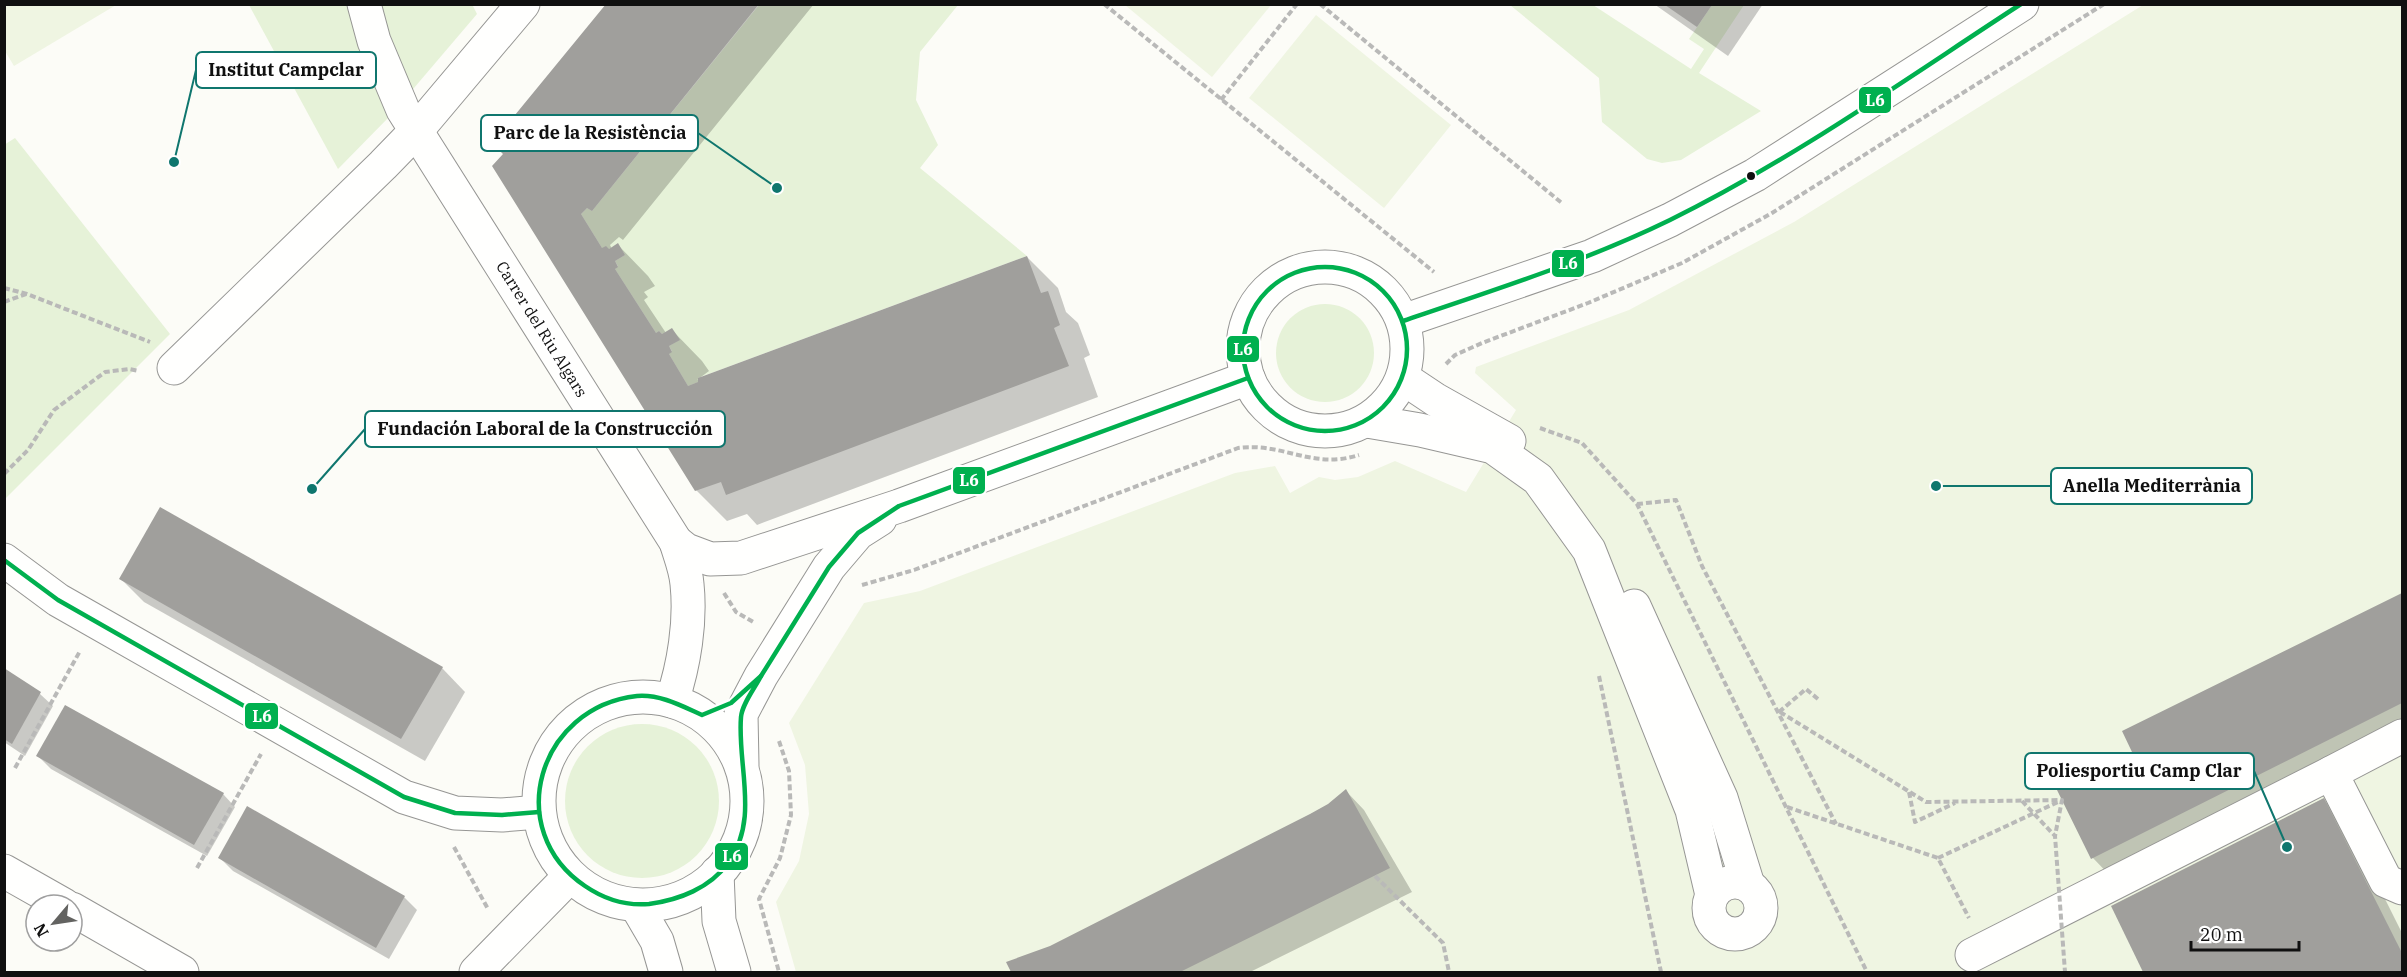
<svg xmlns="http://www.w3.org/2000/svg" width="2407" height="977" viewBox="0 0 2407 977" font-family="'IBM Plex Serif',serif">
	<rect width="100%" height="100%" fill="#fcfcf7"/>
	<g fill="#e6f2d8">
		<path d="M472 4 477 14 391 115 338 169 249 5Z"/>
		<path d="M759 5H958L920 52 916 100 938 145 920 168 1027 256 698 378V382L688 386 669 354 672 351 669 346 679 340 672 329 662 334 659 331 656 333 615 269 618 266 615 261 625 255 618 244 609 249 602 248 581 214 587 208 592 211Z"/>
		<path d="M1510 5H1593L1691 69 1704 49 1689 39 1712 5H1744L1699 73 1761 111 1681 160 1662 163 1647 159 1602 122 1599 78Z"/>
		<path d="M15 138 170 334 5 499 4 145Z"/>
		<circle cx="1325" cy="353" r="49"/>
		<circle cx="642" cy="801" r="77"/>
	</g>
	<g fill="#eff5e2">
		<path d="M4 5 5 4 116 5 14 66 5 51Z"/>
		<path d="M1125 5H1271L1212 77Z"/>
		<path d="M2143 5H2402V972H796L776 902 799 861 809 814 805 765 789 723 864 603 920 591 1235 473 1275 466 1290 493 1319 477 1335 480 1358 477 1395 461 1466 492 1516 410 1475 373 1476 367 1629 310 1794 222Z"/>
		<path d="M1316 15 1451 125 1384 208 1249 98Z"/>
	</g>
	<g fill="#0003">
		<path d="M608 4H814L623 240 619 237 610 245 612 249 618 245 648 276 655 286 644 292 648 297 644 300 666 333 672 330 702 361 709 371 697 380 1027 257 1058 288 1066 312 1078 323 1090 355 1084 358 1098 397 757 525 747 514 727 521 696 490 505 154Z"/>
		<path d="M1654 4H1763L1728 56Z"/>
		<path d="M121 579 442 668 465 692 425 761 144 602Z"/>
		<path d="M2402 594V738L2116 882 2093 858 2059 791 2134 753 2124 732Z"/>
		<path d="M4 670 40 694 53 706 25 756 4 742Z"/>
		<path d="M38 756 223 794 235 807 207 856 51 769Z"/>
		<path d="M1346 791 1364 810 1412 892 1250 972H1013L1008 963 1051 947 1329 805Z"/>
		<path d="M2323 799 2347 823 2402 933V972H2145L2113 907Z"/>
		<path d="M220 858 404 897 417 910 389 959 233 871Z"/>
	</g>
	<g fill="#a09f9c">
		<path d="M606 4H759L592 211 587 208 581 214 602 248 606 246 609 249 618 243 625 255 615 261 618 267 615 269 656 333 659 331 662 334 672 328 680 340 669 346 672 352 669 354 688 386 698 382V378L1027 256 1041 293 1048 291 1060 325 1054 328 1069 366 726 495 721 482 695 491 492 166 503 154 492 143Z"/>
		<path d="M1665 5H1712L1697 27Z"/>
		<path d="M160 507 443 667 401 739 119 579Z"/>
		<path d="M2402 593V703L2091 859 2057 790 2132 752 2122 731Z"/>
		<path d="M4 668 41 692 12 744 4 739Z"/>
		<path d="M65 705 224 793 194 845 36 756Z"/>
		<path d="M1346 789 1390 868 1180 972H1011L1006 962 1050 946 1310 814 1328 804Z"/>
		<path d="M2324 798 2402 953V972H2143L2111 906Z"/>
		<path d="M247 806 405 896 376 948 218 858Z"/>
	</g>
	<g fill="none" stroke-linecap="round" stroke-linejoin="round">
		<defs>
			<g id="minor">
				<path d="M364 4 374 41 403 110 676 542C680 555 686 570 687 584 691 622 684 665 672 701"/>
				<circle cx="1325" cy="349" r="82"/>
				<path d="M1403 321 1592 256 1670 220 1755 175 2022 4"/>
				<path d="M174 368 383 165 416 131 523 4"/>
				<path d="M1403 378 1436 400 1509 441"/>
				<path d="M1367 421 1420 430 1493 447 1538 479 1589 550 1692 810 1712 895"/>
				<path d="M676 542 686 550 710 559 741 558 899 506 1248 378"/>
				<path d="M4 560 58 600 404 797 455 813 502 815 539 812"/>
				<path d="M1634 606 1721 798 1748 885"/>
				<circle cx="643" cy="801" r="104"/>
				<path d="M2402 736 2331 773 2386 881 2402 888"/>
				<path d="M742 765 741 714 761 676 829 567 858 533 880 519"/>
				<path d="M4 871 64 905"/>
				<path d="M717 873 719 921 734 972"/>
				<circle cx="1735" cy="908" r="26"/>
				<path d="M636 905 657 941 666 972"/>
				<path d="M72 909 182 972"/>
				<path d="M1972 955 2331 773"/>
				<path d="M476 972 570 876"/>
			</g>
		</defs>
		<use href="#minor" stroke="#969694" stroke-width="35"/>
		<g stroke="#b9b9b8" stroke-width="4" stroke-dasharray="6 3" stroke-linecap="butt">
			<path d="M1104 4 1434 272"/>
			<path d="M1320 4 1563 204"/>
			<path d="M1221 100 1297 4"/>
			<path d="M4 288 27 294 150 342"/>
			<path d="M4 302 26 294"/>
			<path d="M1446 364 1455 355 1482 343 1588 303 1682 263 1772 213 2104 4"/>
			<path d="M1540 428 1582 443 1637 504 1867 972"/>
			<path d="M4 474 28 450 54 410 105 372 129 369 139 371"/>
			<path d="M1637 504 1676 500 1702 566 1836 824"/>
			<path d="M862 585 914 570 1238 448C1283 442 1312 470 1359 455"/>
			<path d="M724 593 736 612 755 623"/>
			<path d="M1599 676 1661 972"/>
			<path d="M1779 712 1806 689 1818 699"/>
			<path d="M1780 712 1926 802 2062 800 2055 836"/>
			<path d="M779 741 789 771 791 815 780 858 759 899 779 972"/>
			<path d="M15 768 80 651"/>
			<path d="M1909 792 1915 822 1955 803"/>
			<path d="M1787 807 1938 858 1969 918"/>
			<path d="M454 847 488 909"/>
			<path d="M1938 858 2060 801"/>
			<path d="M197 868 261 754"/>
			<path d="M1375 876 1443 943 1449 972"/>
		</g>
		<use href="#minor" stroke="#fffffe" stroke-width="33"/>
		<path stroke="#b9b9b8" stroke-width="4" stroke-dasharray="6 3" stroke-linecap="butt" d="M2022 801 2055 836 2065 972"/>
		<defs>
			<g id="bus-1">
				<circle cx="1325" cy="349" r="82"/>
				<path d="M1403 321C1493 290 1584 262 1670 220 1792 160 1907 78 2021 4"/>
				<path d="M4 560 58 600 404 797 455 813 502 815 539 812"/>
				<path d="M761 676C755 688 742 704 741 717 737 766 760 819 728 863 710 888 679 900 649 904 626 906 604 899 585 886 502 830 538 707 637 696 660 694 682 706 702 715L731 703Z"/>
				<path d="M761 676 829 567 858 533 899 506 1248 378"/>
			</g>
		</defs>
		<use href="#bus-1" stroke="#fff" stroke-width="9"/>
		<use href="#bus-1" stroke="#00b04f" stroke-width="4.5"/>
	</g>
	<circle fill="#101010" stroke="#fff" stroke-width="2" cx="1751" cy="176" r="5"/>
	<g text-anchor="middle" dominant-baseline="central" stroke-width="6" stroke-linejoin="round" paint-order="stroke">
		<g font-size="16" fill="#101010" stroke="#fff">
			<text transform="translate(542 329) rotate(58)">Carrer del Riu Algars</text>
		</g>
	</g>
	<path fill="none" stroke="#0f766e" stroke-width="2" d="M174 162L196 70M777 188L698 133M312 489L365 429M1936 486L2051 486M2287 847L2254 771"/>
	<g fill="#0f766e" stroke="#fff" stroke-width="2">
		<circle cx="174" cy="162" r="6"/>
		<circle cx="777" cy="188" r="6"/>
		<circle cx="312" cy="489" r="6"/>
		<circle cx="1936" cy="486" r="6"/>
		<circle cx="2287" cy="847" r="6"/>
	</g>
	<g fill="#fff" stroke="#0f766e" stroke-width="2">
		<rect x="196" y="52" width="180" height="36" rx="6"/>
		<rect x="481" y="115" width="217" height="36" rx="6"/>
		<rect x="365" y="411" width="360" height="36" rx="6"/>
		<rect x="2051" y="468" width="201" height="36" rx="6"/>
		<rect x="2025" y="753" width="229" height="36" rx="6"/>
	</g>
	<g font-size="18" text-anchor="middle" font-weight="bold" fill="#101010">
		<text x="286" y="76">Institut Campclar</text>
		<text x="590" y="139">Parc de la Resistència</text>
		<text x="545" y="435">Fundación Laboral de la Construcción</text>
		<text x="2152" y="492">Anella Mediterrània</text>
		<text x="2139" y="777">Poliesportiu Camp Clar</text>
	</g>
	<g stroke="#fff" stroke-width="2">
		<rect x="1858" y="86" width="34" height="28" rx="6" fill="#00b04f"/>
		<rect x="1551" y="249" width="34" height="29" rx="6" fill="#00b04f"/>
		<rect x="1226" y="335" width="34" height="28" rx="6" fill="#00b04f"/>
		<rect x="952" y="466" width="34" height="29" rx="6" fill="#00b04f"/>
		<rect x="244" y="702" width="35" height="28" rx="6" fill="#00b04f"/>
		<rect x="714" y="842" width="35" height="29" rx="6" fill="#00b04f"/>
	</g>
	<g font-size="16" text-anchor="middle" font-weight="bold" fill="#fff">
		<text x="1875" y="106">L6</text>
		<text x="1568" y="269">L6</text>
		<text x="1243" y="355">L6</text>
		<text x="969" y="486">L6</text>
		<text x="262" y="722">L6</text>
		<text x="732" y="862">L6</text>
	</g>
	<rect width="2407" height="977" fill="none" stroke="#101010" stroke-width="12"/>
	<g transform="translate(54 923) rotate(241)"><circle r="28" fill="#ffffff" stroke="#9f9f9f" stroke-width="1.5"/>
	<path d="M0-4.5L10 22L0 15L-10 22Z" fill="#636361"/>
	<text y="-9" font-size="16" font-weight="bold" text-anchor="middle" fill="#101010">N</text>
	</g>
	<path d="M2191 941v9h108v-9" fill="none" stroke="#101010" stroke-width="3"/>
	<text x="2200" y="941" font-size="18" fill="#101010" stroke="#ffffff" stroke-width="4.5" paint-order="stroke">20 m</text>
</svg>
